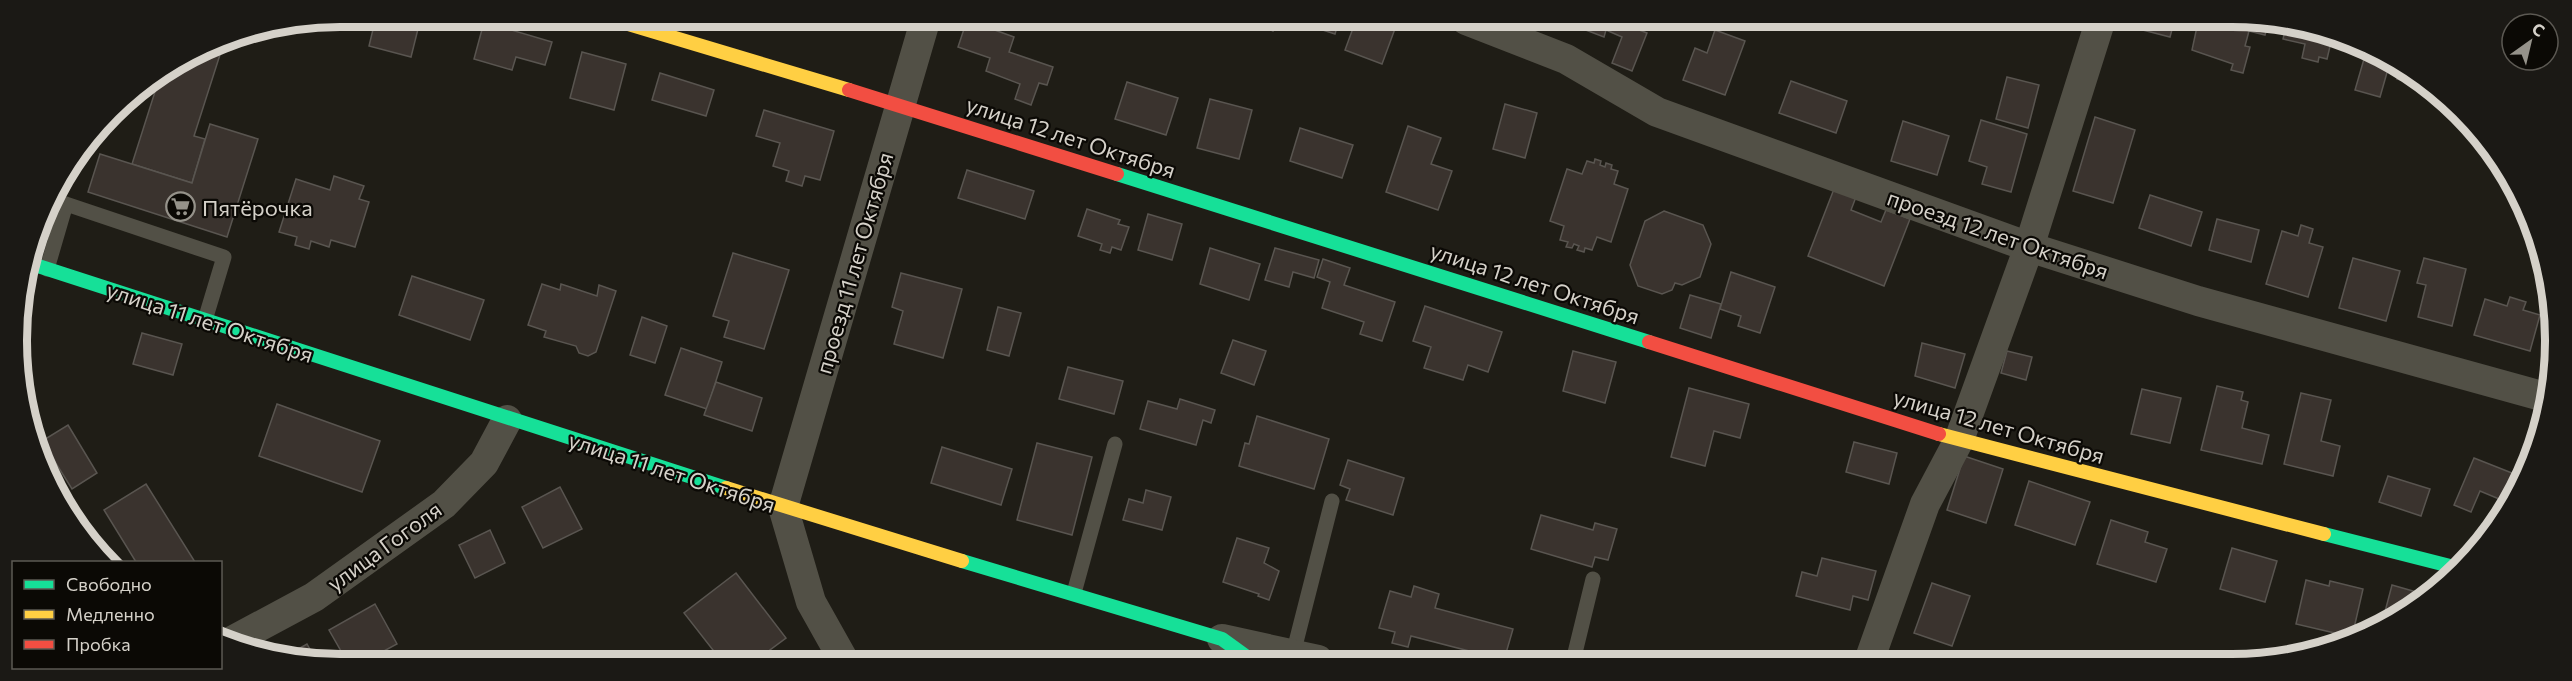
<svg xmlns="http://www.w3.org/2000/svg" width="2572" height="681" viewBox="0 0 2572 681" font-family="Commissioner,sans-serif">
	<rect width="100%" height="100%" fill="#1f1d16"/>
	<g fill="#3a332e" stroke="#595550" stroke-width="1.5">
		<path d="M376 17H421L411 57 369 46Z"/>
		<path d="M835 18H878L875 27 856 21 853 29 834 23Z"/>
		<path d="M973 18 1001 19 999 26Z"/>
		<path d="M1243 19H1277L1273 31Z"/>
		<path d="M967 20 1014 37 1009 52 1053 67 1047 85 1039 83 1031 105 1015 99 1020 84 986 71 990 58 958 47Z"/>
		<path d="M1292 20H1339L1335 34Z"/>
		<path d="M1356 20H1381L1396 26 1382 64 1345 50Z"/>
		<path d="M1572 20 1632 21 1629 26 1647 33 1632 71 1612 63 1622 37 1606 30 1604 37 1570 24Z"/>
		<path d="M484 22 552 42 545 65 516 57 512 70 474 59Z"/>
		<path d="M2128 22H2174L2170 37 2127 26Z"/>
		<path d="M2198 22 2268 23 2265 35 2249 31 2245 46 2250 47 2243 73 2231 70 2233 64 2192 50Z"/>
		<path d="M2287 23H2294L2332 38 2327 59 2319 57 2318 62 2302 58 2305 44 2283 39Z"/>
		<path d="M1715 30 1745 41 1725 95 1683 80 1695 48 1707 53Z"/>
		<path d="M225 39 194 136 205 139 192 183 132 164 160 76 217 41Z"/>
		<path d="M582 52 626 64 614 110 570 98Z"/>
		<path d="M2366 52 2393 64 2390 62 2380 97 2355 90Z"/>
		<path d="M2400 66 2417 76 2415 84 2397 79Z"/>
		<path d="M660 73 714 90 706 116 652 100Z"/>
		<path d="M2007 77 2039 85 2028 128 1996 119Z"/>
		<path d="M1791 81 1847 101 1836 133 1779 113Z"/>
		<path d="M1127 82 1178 98 1166 135 1115 119Z"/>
		<path d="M1210 99 1252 110 1239 159 1197 148Z"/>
		<path d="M1505 104 1537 113 1525 158 1493 149Z"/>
		<path d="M764 110 834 131 820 180 805 176 802 186 786 181 789 171 773 166 780 143 756 136Z"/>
		<path d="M2095 117 2135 130 2113 203 2073 191Z"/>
		<path d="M1981 120 2027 134 2011 192 1982 184 1987 167 1969 161Z"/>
		<path d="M1903 121 1949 136 1937 175 1891 161Z"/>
		<path d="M210 124 258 139 227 237 88 192 100 154 192 183Z"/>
		<path d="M1408 126 1441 138 1431 164 1452 171 1438 210 1386 192Z"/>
		<path d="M1300 128 1353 145 1342 178 1290 161Z"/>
		<path d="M1595 159 1601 161 1600 165 1605 167 1606 163 1612 165 1611 169 1618 171 1614 184 1628 189 1611 242 1597 237 1592 250 1585 248 1584 252 1577 250 1579 246 1574 244 1572 248 1566 247 1568 242 1560 240 1564 226 1550 221 1567 169 1582 174 1587 161 1594 163Z"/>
		<path d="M967 170 1034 191 1025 219 958 198Z"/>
		<path d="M334 176 364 186 359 199 369 202 355 247 331 240 329 247 311 241 309 249 295 245 297 237 279 232 296 179 330 190Z"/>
		<path d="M1834 189 1856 197 1851 210 1881 222 1886 210 1910 219 1884 286 1808 256Z"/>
		<path d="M2150 195 2202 212 2191 246 2139 228Z"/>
		<path d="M1087 209 1120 220 1118 224 1129 227 1121 250 1112 247 1110 253 1100 250 1102 244 1078 236Z"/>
		<path d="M1664 211 1703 225 1711 244 1700 277 1682 285 1675 283 1672 290 1662 294 1638 286 1630 265 1645 221Z"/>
		<path d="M1148 214 1182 224 1172 260 1138 250Z"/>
		<path d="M2217 219 2259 230 2251 262 2209 250Z"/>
		<path d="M2301 225 2313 229 2309 243 2323 247 2308 297 2266 284 2282 231 2298 236Z"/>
		<path d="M1210 248 1260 264 1249 300 1200 284Z"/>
		<path d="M1275 248 1319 260 1314 278 1293 272 1289 287 1265 280Z"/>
		<path d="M733 253 789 270 764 349 724 337 729 321 713 316Z"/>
		<path d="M2353 258 2400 271 2386 321 2339 308Z"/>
		<path d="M2424 258 2466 269 2452 326 2418 317 2426 285 2417 283Z"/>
		<path d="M1323 259 1350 268 1344 285 1395 302 1382 341 1360 334 1364 322 1322 308 1330 282 1317 277Z"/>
		<path d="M1731 272 1775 287 1760 333 1738 326 1741 316 1720 309Z"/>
		<path d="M901 273 962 289 943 358 894 344 903 311 892 307Z"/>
		<path d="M412 276 484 300 470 340 399 315Z"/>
		<path d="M542 284 560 290 561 284 597 296 599 285 616 291 596 352 588 356 579 353 576 346 544 337 546 331 528 325Z"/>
		<path d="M1690 295 1721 304 1711 338 1680 328Z"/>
		<path d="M2510 297 2526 302 2523 310 2540 315 2530 351 2474 335 2485 299 2507 306Z"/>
		<path d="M1425 306 1502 332 1488 372 1468 365 1463 380 1424 368 1431 347 1413 341Z"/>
		<path d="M998 307 1021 313 1009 356 987 350Z"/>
		<path d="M642 317 667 326 655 363 630 355Z"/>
		<path d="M142 333 182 344 173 375 133 364Z"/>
		<path d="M1233 340 1266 351 1254 385 1221 373Z"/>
		<path d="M1922 343 1965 354 1955 388 1915 376Z"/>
		<path d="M681 348 722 362 707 409 665 395Z"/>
		<path d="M1573 351 1616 362 1605 403 1563 391Z"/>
		<path d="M2007 351 2032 357 2026 380 2001 373Z"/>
		<path d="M1068 367 1123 381 1114 414 1059 399Z"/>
		<path d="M716 382 762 398 752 431 704 415Z"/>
		<path d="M2217 386 2243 392 2241 400 2248 402 2242 428 2269 435 2262 464 2201 450Z"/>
		<path d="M1689 388 1749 404 1740 438 1714 431 1705 466 1671 457Z"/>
		<path d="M2142 389 2181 398 2170 443 2131 434Z"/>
		<path d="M2301 393 2331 400 2321 441 2340 446 2333 476 2284 464Z"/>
		<path d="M1180 399 1215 410 1211 423 1203 420 1196 445 1140 429 1148 401 1177 409Z"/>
		<path d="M277 404 380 441 362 492 259 456Z"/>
		<path d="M1257 416 1329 439 1314 489 1239 466 1245 443 1249 444Z"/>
		<path d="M68 425 97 473 72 489 42 441Z"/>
		<path d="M1854 442 1897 453 1889 484 1846 472Z"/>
		<path d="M1037 443 1092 457 1072 535 1017 520Z"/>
		<path d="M942 447 1012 469 1001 505 931 483Z"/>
		<path d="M1964 456 2003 469 1986 523 1947 510Z"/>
		<path d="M2474 458 2522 477 2511 504 2480 491 2471 512 2454 505Z"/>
		<path d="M1348 460 1404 478 1393 515 1346 500 1350 489 1340 485Z"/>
		<path d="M2388 476 2430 489 2421 516 2379 502Z"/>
		<path d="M2029 481 2090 502 2075 545 2015 525Z"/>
		<path d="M146 484 195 562H136L104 510Z"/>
		<path d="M560 487 582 529 543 548 522 507Z"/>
		<path d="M1146 490 1171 497 1162 530 1123 520 1129 499 1143 503Z"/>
		<path d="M1541 515 1593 530 1595 523 1617 529 1608 560 1595 557 1592 567 1531 549Z"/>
		<path d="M2111 520 2148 532 2145 542 2167 549 2156 582 2097 564Z"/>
		<path d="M490 530 505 563 475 578 459 545Z"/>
		<path d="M1237 538 1269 548 1264 563 1279 571 1269 600 1258 596 1259 594 1223 582Z"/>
		<path d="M2232 548 2277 561 2265 602 2220 589Z"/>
		<path d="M1822 558 1876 571 1868 600 1853 596 1850 610 1796 596 1802 572 1817 576Z"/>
		<path d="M736 573 786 638 770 650 777 659H720L684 613Z"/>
		<path d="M2306 580 2329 586 2330 581 2363 589 2352 637 2296 624Z"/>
		<path d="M1932 583 1970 596 1952 646 1914 633Z"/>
		<path d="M2392 585 2427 595 2382 623Z"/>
		<path d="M1414 586 1439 594 1435 608 1513 629 1504 660 1411 636 1408 647 1392 643 1395 632 1379 628 1390 591 1411 597Z"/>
		<path d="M375 604 397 644 371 658H345L329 630Z"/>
		<path d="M307 644 315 658H282Z"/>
		<path d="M1614 651 1660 661H1612Z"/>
	</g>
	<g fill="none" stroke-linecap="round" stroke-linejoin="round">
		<g stroke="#525046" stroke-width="15">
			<path d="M47 269 66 204 224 257 205 320"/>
			<path d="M1074 593 1115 444"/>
			<path d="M1293 654 1332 501"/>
			<path d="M1573 661 1593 579"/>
		</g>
		<g stroke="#525046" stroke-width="30">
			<path d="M1466 20 1566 59 1657 112 2029 247 2198 301 2549 398"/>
			<path d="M1222 639 1318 660"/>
			<path d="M232 641 314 597 444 504 484 463 507 420"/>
			<path d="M843 659 811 602 783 507 926 18"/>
			<path d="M1869 661 1925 504 1959 440 2029 247 2100 22"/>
		</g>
		<g stroke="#16e098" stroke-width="14">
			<path d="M1117 174 1649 342"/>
			<path d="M32 264 726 488"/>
			<path d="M2324 534 2458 568"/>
			<path d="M962 561 1222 639 1251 660"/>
		</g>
		<g stroke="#ffcf43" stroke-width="14">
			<path d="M605 17 849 90"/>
			<path d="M1939 434 2324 534"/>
			<path d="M726 488 962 561"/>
		</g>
		<g stroke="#f24e42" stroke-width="14">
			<path d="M849 90 1117 174"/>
			<path d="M1649 342 1939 434"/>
		</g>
	</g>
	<defs>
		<symbol id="supermarket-ring" viewBox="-11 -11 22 22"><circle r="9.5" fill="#0b0905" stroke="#95928a" stroke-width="1.5"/><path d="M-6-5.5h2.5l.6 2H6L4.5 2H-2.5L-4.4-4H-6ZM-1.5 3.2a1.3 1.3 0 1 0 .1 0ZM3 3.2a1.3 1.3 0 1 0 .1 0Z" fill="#95928a"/></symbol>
	</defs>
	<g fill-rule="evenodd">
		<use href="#supermarket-ring" x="164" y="190" width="33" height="33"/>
	</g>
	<g text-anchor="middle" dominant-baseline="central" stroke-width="4.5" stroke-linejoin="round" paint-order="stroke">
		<g font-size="22" fill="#d5d1c9" stroke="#0b0905">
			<text transform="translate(1071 137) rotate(18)">улица 12 лет Октября</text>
			<text transform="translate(1998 234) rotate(19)">проезд 12 лет Октября</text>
			<text transform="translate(854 263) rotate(-74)">проезд 11 лет Октября</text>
			<text transform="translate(1535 283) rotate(18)">улица 12 лет Октября</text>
			<text transform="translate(210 322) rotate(18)">улица 11 лет Октября</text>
			<text transform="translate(1999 426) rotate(16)">улица 12 лет Октября</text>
			<text transform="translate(672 472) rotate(18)">улица 11 лет Октября</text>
			<text transform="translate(384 546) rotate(-36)">улица Гоголя</text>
		</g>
		<g font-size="22" fill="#d5d1c9" stroke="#0b0905" text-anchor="start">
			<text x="202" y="207">Пятёрочка</text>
		</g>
	</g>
	<path d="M0 0H2572V681H0ZM340 27H2232A313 313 0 0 1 2545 340V341A313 313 0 0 1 2232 654H340A313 313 0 0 1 27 341V340A313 313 0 0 1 340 27Z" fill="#1b1915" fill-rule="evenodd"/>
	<path fill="none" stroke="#d5d1c9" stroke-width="8" d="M340 27H2232A313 313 0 0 1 2545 340V341A313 313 0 0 1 2232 654H340A313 313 0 0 1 27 341V340A313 313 0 0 1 340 27Z"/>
	<rect x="12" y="561" width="210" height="108" fill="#0b0905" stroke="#5c5953" stroke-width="1.5"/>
	<rect x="24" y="580" width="30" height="9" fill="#16e098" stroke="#5c5953" stroke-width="1.5"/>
	<text x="66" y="591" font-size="18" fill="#d5d1c9">Свободно</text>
	<rect x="24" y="610" width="30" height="9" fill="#ffcf43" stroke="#5c5953" stroke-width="1.5"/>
	<text x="66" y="621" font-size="18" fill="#d5d1c9">Медленно</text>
	<rect x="24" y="640" width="30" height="9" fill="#f24e42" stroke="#5c5953" stroke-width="1.5"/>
	<text x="66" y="651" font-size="18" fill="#d5d1c9">Пробка</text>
	<g transform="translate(2530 42) rotate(34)"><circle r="28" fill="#0b0905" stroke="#5c5953" stroke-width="1.5"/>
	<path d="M0-4.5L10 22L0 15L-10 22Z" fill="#95928a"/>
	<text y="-9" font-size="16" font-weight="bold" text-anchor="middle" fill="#d5d1c9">С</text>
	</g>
</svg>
